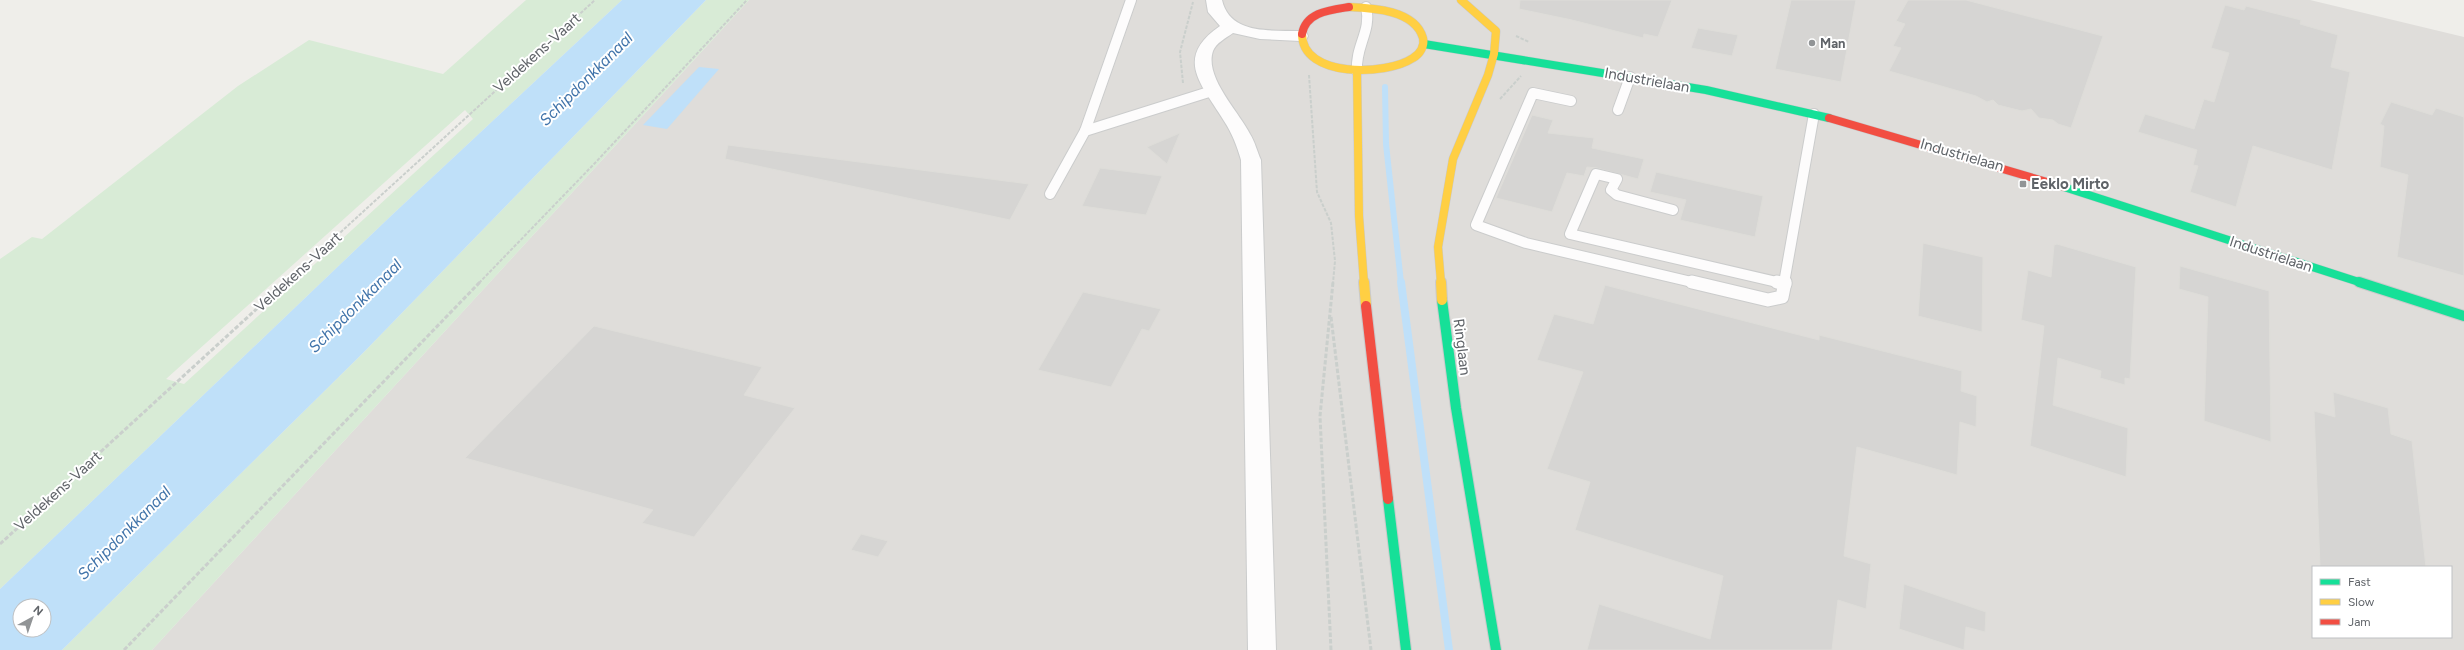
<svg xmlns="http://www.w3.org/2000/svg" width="2464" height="650" viewBox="0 0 2464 650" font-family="Figtree,sans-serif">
	<rect width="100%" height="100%" fill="#efeeea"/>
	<path fill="#dfddda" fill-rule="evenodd" d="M749 0H2310L2464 37V650H152ZM2313 567H2451V637H2313Z"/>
	<g fill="#d8ebd6" fill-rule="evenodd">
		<path d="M526 0H622L393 214 0 589V259L32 237 42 239 238 86 309 40 443 74ZM465 110 473 119 184 384 166 379Z"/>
		<path d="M706 0H749L152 650H62L364 352Z"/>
	</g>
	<g fill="#bfe0f9" fill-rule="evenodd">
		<path d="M622 0H706L364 352 62 650H0V589L393 214ZM20 606H44V630H20Z"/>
		<path d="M699 67 719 69 667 129 643 125Z"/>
	</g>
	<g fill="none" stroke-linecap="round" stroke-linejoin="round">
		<path stroke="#bfe0f9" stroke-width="6" d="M1385 87 1386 144 1401 283"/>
		<path stroke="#bfe0f9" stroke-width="8" d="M1401 282 1449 650"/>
	</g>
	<g fill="#d6d5d3" stroke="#deddd9">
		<path d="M1520 0H1672L1658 37 1644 34 1643 38 1572 20 1519 9Z"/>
		<path d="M1791 0H1856L1841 82 1775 69Z"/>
		<path d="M1908 0H1966L2103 36 2071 128 2058 124 2053 120 2039 118 2031 109 2022 111 1998 105 1993 100 1987 102 1976 96 1889 71 1901 48 1893 46 1905 24 1896 21Z"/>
		<path d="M2225 5 2244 10 2246 6 2301 20 2300 24 2338 35 2331 67 2350 72 2332 170 2253 146 2236 207 2190 192 2198 166 2193 165 2197 150 2138 132 2145 114 2194 129 2204 99 2214 102 2229 53 2211 48Z"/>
		<path d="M1698 28 1738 35 1732 56 1691 48Z"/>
		<path d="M2391 102 2432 115 2436 108 2464 117V276L2397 257 2408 175 2380 167 2384 126 2380 124Z"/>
		<path d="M1532 115 1553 120 1548 133 1594 138 1592 148 1644 159 1638 179 1597 168 1587 167 1584 176 1567 173 1552 212 1496 198Z"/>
		<path d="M1180 133 1167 164 1147 147Z"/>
		<path d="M728 145 1029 184 1010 220 725 159Z"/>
		<path d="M1100 168 1162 176 1146 215 1082 206Z"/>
		<path d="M1656 172 1763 196 1755 237 1680 220 1686 200 1650 192Z"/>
		<path d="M1923 243 1983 257 1982 332 1918 316Z"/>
		<path d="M2057 244 2136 267 2130 379 2125 378V385L2100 378 2101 371 2058 358 2053 405 2128 428 2126 477 2030 446 2044 326 2021 320 2028 270 2051 277 2054 245Z"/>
		<path d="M2180 266 2269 291 2271 442 2204 421 2208 297 2179 289Z"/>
		<path d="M1605 285 1819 340V335L1962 371 1961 391 1977 396 1976 427 1960 422 1957 475 1857 447 1844 556 1871 564 1866 609 1838 600 1832 650H1587L1599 604 1710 639 1723 576 1575 530 1590 482 1547 469 1583 372 1537 360 1554 314 1593 324Z"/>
		<path d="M1083 292 1161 309 1149 331 1142 329 1111 387 1038 370Z"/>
		<path d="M594 326 762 367 744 395 795 408 694 537 642 523 653 510 465 458Z"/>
		<path d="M2333 392 2388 408 2391 434 2412 441 2426 567H2320L2314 411 2335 417Z"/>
		<path d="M861 534 888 541 878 557 851 550Z"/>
		<path d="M1904 584 1986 612 1985 632 1966 627 1964 650 1899 629Z"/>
	</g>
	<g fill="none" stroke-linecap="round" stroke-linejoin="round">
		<defs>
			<g id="lane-far1">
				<path d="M1357 71C1355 46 1372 31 1366 7"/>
				<path d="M1571 101 1533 93 1476 225 1526 243 1696 283"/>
				<path d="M1618 110 1630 77"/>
				<path d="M1085 131 1131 0"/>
				<path d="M1050 194 1085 131 1212 91"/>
				<path d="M1673 210 1617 195 1611 190 1617 179 1596 174 1570 234 1781 283"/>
				<path d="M1784 283 1814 114"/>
			</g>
			<g id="lane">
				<path d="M1692 282 1768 300 1782 297 1785 282"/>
				<path d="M1777 282 1785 284"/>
			</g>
			<path id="street" d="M1206 0H1222C1230 35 1271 30 1300 31L1306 32 1308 36 1306 40 1300 41 1260 39 1233 33C1226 38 1216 43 1213 51 1204 77 1239 112 1250 134 1255 142 1257 151 1261 160L1276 650H1248L1241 160C1237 146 1232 133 1224 121 1202 85 1173 58 1220 26L1208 12Z"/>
			<g id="fast-far1">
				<path d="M1424 44 1706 90 1829 118"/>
				<path d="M2064 187 2362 283"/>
			</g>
			<g id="fast">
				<path d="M2359 282 2464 316"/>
				<path d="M1442 300 1456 408 1496 650"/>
				<path d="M1388 499 1406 650"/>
			</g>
			<g id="slow-far1">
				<path d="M1302 34C1302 78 1386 76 1413 58 1420 54 1425 46 1423 38 1415 10 1373 8 1349 7"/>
				<path d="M1357 71 1359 216 1364 283"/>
				<path d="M1441 283 1438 247 1453 159 1488 75 1494 54 1496 31 1461 0"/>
			</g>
			<g id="slow">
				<path d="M1364 282 1366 306"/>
				<path d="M1441 282 1442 300"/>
			</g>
			<g id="jam-far1">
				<path d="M1302 34C1306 12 1330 10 1349 7"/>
				<path d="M1829 118 2064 187"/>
			</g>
			<path id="jam" d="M1366 306 1388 499"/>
		</defs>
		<use href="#lane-far1" stroke="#cbcccc" stroke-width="12"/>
		<use href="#lane" stroke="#cbcccc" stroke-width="15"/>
		<use href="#street" stroke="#cbcccc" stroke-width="2"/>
		<use href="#fast-far1" stroke="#cacacb" stroke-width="9"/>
		<use href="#fast" stroke="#cacacb" stroke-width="12"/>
		<use href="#slow-far1" stroke="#cacacb" stroke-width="9"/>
		<use href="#slow" stroke="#cacacb" stroke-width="12"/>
		<use href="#jam-far1" stroke="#cacacb" stroke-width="9"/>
		<use href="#jam" stroke="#cacacb" stroke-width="12"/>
		<g stroke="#cacfcc" stroke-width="2" stroke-dasharray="3.5 1.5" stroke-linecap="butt">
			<path d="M1516 36 1529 42"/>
			<path d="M1309 75 1317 192 1331 223 1335 261 1333 283"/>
			<path d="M1183 83 1180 52 1193 2"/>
			<path d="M1500 99 1521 76"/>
			<path d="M285 283 595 0"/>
			<path d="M479 283 595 163 747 0"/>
		</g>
		<g stroke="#cacfcc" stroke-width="3" stroke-dasharray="4.5 2" stroke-linecap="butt">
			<path d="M1331 317 1371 650"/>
			<path d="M0 544 286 282"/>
			<path d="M124 650 480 282"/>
			<path d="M1331 650 1320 416 1333 282"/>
		</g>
		<use href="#lane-far1" stroke="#fdfcfc" stroke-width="10"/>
		<use href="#lane" stroke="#fdfcfc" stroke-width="13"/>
		<use href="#street" fill="#fdfcfc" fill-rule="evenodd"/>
		<use href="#fast-far1" stroke="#16e098" stroke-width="8"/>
		<use href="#fast" stroke="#16e098" stroke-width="10"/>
		<use href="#slow-far1" stroke="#ffcf43" stroke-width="8"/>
		<use href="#slow" stroke="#ffcf43" stroke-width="10"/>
		<use href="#jam-far1" stroke="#f24e42" stroke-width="8"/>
		<use href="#jam" stroke="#f24e42" stroke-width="10"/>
	</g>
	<g fill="#919496" stroke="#fff" stroke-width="1.5">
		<circle cx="1812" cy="43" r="4"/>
		<rect x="2019" y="180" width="8" height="8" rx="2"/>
	</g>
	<g text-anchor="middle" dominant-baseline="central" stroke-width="4" stroke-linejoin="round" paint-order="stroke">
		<g font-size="13" font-weight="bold" fill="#5f6368" stroke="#fff" text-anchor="start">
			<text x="1820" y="43">Man</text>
		</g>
		<g font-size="15" fill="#5f6368" stroke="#fff">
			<text transform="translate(537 53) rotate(-42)">Veldekens-Vaart</text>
			<text transform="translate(1647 80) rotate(10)">Industrielaan</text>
			<text transform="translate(1962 155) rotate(16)">Industrielaan</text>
			<text transform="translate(2271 254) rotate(18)">Industrielaan</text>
			<text transform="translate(298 272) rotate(-42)">Veldekens-Vaart</text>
			<text transform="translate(1462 347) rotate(83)">Ringlaan</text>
			<text transform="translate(58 491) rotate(-42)">Veldekens-Vaart</text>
		</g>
		<g font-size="15" font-weight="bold" fill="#5f6368" stroke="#fff" text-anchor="start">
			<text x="2031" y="184">Eeklo Mirto</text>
		</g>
		<g font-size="16" font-style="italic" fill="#4174aa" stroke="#fff">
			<text transform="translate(586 79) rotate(-45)">Schipdonkkanaal</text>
			<text transform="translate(355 306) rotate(-45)">Schipdonkkanaal</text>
			<text transform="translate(124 533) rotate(-45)">Schipdonkkanaal</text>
		</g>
	</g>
	<rect x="2312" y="566" width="140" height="72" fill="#ffffff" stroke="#bfc1c3"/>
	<rect x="2320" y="579" width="20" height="6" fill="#16e098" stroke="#bfc1c3"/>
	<text x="2348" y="586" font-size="12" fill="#5f6368">Fast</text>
	<rect x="2320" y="599" width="20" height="6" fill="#ffcf43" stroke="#bfc1c3"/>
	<text x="2348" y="606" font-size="12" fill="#5f6368">Slow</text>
	<rect x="2320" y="619" width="20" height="6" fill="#f24e42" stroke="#bfc1c3"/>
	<text x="2348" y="626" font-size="12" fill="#5f6368">Jam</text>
	<g transform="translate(32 618) rotate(40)"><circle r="19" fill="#ffffff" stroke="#bfc1c3"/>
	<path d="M0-3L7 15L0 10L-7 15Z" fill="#919496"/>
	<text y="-6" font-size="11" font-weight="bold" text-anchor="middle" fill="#5f6368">N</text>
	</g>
</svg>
